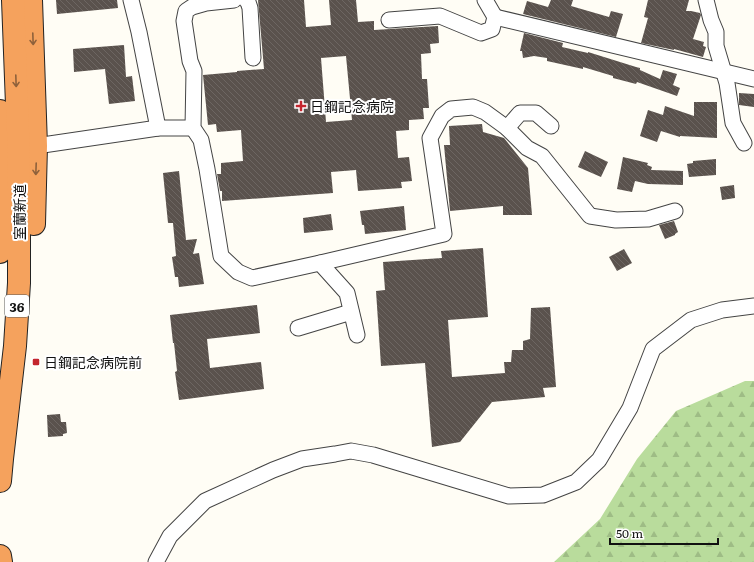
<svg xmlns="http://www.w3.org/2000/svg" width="754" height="562" viewBox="0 0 754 562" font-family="Literata,'Noto Sans JP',serif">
	<defs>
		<pattern id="forest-firs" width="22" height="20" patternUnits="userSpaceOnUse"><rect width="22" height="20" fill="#b9dc9c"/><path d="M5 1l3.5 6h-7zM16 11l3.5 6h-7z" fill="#9ebc85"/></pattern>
		<pattern id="building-back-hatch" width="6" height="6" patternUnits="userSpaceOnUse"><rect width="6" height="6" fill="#5a524d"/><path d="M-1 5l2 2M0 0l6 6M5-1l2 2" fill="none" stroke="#6d6662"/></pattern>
	</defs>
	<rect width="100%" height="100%" fill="#fffdf5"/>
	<path fill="url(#forest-firs)" d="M745 381H754V562H554L600 519 637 459 676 411Z"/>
	<g fill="url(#building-back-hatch)" fill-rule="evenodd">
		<path d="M56 0H117L118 8 57 14Z"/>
		<path d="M258 0H304L306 27 331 25 329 0H356L358 22 374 21V30L438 26 439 43 430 44 431 53 421 54 422 79H427L429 108H423L424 119 409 120V130L396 131 398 158 409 157 412 181 401 182 402 188 358 191 356 170 331 172 333 193 222 201V191H220L217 174H221V163L243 161 241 130 217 132 216 124 208 125 203 75 237 72V71L264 69ZM346 56 352 120 326 122 321 58Z"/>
		<path d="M551 0H573L571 6 609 17 611 11 623 14 616 37 527 15 523 14 527 1 548 7Z"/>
		<path d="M648 0H689L686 11H691L700 13 701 15 693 39 704 42 703 46 706 47 703 57 674 49V50L641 43 648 18 644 17Z"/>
		<path d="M524 33 563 43 562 47 588 53V52L636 67 640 68V70L660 79 663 70 677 74 673 85 680 88 677 96 637 82 636 84 613 78V76L583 67V69L547 61V58L534 56 523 58 522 51H520Z"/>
		<path d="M124 45 126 77 132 76 135 101 109 104 105 69 74 72 73 49Z"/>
		<path d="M739 93 754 94V107L739 105Z"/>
		<path d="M694 102H717V138L680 136V137L661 131 657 142 640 136 648 110 663 115 665 106 694 116Z"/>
		<path d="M482 124 483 132 504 138 528 168 532 215H503V206L450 211 444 145H450L449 126Z"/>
		<path d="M585 151 608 162 601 177 578 167Z"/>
		<path d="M623 157 648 163 647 165 652 167 651 170 683 171V185L648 184 635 181 632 192 617 189Z"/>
		<path d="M716 159V175L689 177 687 164 693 163V161Z"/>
		<path d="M179 171 186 240 197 239 193 254 199 253 204 284 179 287 178 277H175L172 257 176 256 173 223H168L163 173Z"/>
		<path d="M734 185 735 198 722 200 720 187Z"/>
		<path d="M404 206 406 230 365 234 364 225H362L360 211Z"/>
		<path d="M331 214 333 230 304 233 303 218Z"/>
		<path d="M674 221 678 232 675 234V235L665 239 659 225Z"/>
		<path d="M483 248 488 317 448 320 452 377 505 373 504 362H511L512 350H523V341L530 339 531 308 550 307 556 387 543 388 545 397 492 402 460 442 432 447 425 363 381 366 376 291 385 290 383 262 442 258 441 251Z"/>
		<path d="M624 249 632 263 617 271 609 257Z"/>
		<path d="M257 305 260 333 207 339 210 368 261 362 264 389 179 400 175 372 177 371 174 343H173L170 315Z"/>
		<path d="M60 414 61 422H66L67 433 63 434V436L48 437 47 415Z"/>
	</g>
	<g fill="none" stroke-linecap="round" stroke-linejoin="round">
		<defs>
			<g id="minor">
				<path d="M131 0 139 32 158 128"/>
				<path d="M234 0 206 3 192 7 186 11 184 21 190 61 194 71 193 128 201 140 207 169 221 256 238 272 252 278 320 263 444 234 430 138 442 116 451 109 473 107 485 112 507 128 527 148 542 156 590 216 616 220 648 219 675 211"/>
				<path d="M246 0 248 2 250 8 253 58"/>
				<path d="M706 0 711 20 716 32V46L727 83 733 123 744 143"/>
				<path d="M495 17 754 79"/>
				<path d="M389 20 440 16 481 33 492 29 495 17 485 0"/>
				<path d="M507 128 520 113H536L551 126"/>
				<path d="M36 146 158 128H193"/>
				<path d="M320 263 347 293 357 335"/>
				<path d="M298 328 351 312"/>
				<path d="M156 562 170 536 205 501 273 470 302 459 335 454 351 451 373 455 509 496 543 495 576 482 599 460 630 408 653 349 691 320 722 310 754 306"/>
			</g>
			<g id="highway">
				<path d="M31 0 36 146 34 224"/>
				<path d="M0 111 2 190 0 252"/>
				<path d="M0 481 2 459 15 346 19 283V190L18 131 13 0"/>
				<path d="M0 556 1 562"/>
			</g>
		</defs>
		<use href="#minor" stroke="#444" stroke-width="17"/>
		<use href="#highway" stroke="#222" stroke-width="24"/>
		<use href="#minor" stroke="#fff" stroke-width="15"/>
		<use href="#highway" stroke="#f5a25d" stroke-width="22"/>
	</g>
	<defs><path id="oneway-shaft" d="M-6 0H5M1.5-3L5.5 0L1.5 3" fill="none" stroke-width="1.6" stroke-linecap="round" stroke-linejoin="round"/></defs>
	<g stroke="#8e613b">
		<use href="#oneway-shaft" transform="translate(33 39) rotate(88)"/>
		<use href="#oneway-shaft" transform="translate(16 81) rotate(88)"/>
		<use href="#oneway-shaft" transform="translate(36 169) rotate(92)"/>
	</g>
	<g fill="#c4262e" stroke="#fff" stroke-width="1.5">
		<path d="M299 100h4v4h4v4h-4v4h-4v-4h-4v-4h4z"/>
		<rect x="32" y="358" width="8" height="8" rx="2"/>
	</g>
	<g text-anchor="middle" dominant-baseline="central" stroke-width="4" stroke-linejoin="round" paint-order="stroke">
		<rect fill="#fff" stroke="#585858" stroke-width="1" x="5" y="295" width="24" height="22" rx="3"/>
		<g font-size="13" font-weight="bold" fill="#111">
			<text x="17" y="306">36</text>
		</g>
		<g font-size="14" fill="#111" stroke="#fff" text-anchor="start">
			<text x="310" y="106">日鋼記念病院</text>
			<text x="44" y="362">日鋼記念病院前</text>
		</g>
		<g font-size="14" fill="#111" stroke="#fff">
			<text transform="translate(19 212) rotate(-90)">室蘭新道</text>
		</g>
	</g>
	<path d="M610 538v6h108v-6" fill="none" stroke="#111111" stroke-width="2"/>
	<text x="616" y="538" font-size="12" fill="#111111" stroke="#ffffff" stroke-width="3" paint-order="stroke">50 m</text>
</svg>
